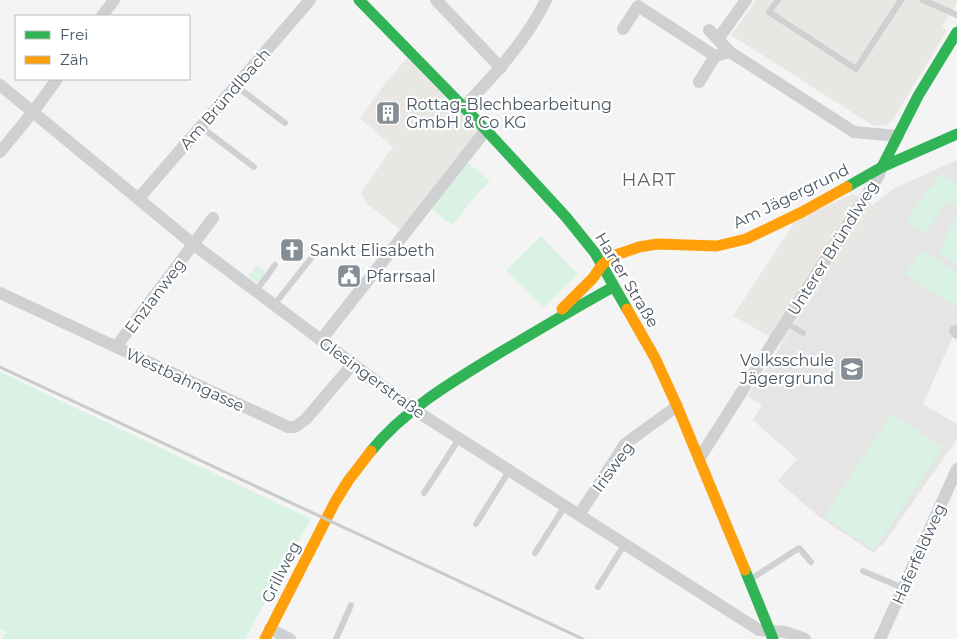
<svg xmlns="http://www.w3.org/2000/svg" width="957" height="639" viewBox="0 0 957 639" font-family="Montserrat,sans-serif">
	<rect width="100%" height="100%" fill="#f4f4f4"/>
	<g fill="#e8e7e3">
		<path d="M756 0H957V2L942 27 947 31 892 121 885 126 872 125 731 35Z"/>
		<path d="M407 58 480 132 403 229H399L366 203 361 192 393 147 360 118 387 81Z"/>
		<path d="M853 194 881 209 840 271 831 269 782 343 733 316 794 223 814 211Z"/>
	</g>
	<path fill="#e6e5e6" d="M957 160V327L923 404 957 424V439L882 546 880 545 874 553 818 516 778 481 797 459 753 420 762 405 748 396 831 269 840 271 881 209 874 204 895 188Z"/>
	<g fill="#d9f2e3">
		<path d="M468 163 490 181 477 194 452 225 432 209Z"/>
		<path d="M940 174 957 185V206L956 207 947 201 925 234 906 221 928 188 930 189Z"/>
		<path d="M957 214V264L939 253Z"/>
		<path d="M541 236 578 274 543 308 506 271Z"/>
		<path d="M922 250 957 273V305L955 307 905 274Z"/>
		<path d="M257 265 265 271 261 285 248 276Z"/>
		<path d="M0 372 311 519 245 639H2L6 632 0 629Z"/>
		<path d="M892 414 943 448 874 550 824 517Z"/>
	</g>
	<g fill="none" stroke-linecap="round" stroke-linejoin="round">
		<g stroke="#ced0d2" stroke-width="6">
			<path d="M778 0 769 12 856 69 901 0"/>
			<path d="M923 0 957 15"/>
			<path d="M236 86 285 123"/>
			<path d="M201 127 254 167"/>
			<path d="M256 291 275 265"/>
			<path d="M274 305 316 252"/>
			<path d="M786 323 803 333"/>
			<path d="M424 493 459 439"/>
			<path d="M476 524 509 471"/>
			<path d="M535 553 565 506"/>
			<path d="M863 571 903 588"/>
			<path d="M751 579 799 548 811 562"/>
			<path d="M598 587 624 545"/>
			<path d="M336 639 351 605"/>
		</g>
		<g stroke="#ced0d2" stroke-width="12">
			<path d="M436 0 501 68"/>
			<path d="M102 16 114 0"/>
			<path d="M623 29 638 6 715 56 730 52"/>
			<path d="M709 30 730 52 854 132 898 136"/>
			<path d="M718 39 746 0"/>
			<path d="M699 82 715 56"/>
			<path d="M0 85 193 244 413 409 759 630 785 632 805 639"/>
			<path d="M464 107C495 74 526 41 546 0"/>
			<path d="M0 152 33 112 57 79"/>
			<path d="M139 198 310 0"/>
			<path d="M0 293 288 427H295L306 419 352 365"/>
			<path d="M955 331 957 333"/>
			<path d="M321 340 486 130"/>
			<path d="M116 347 213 218"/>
			<path d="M699 459 878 177 882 167"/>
			<path d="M579 515 625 444 677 406"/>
			<path d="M270 629 290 639"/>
			<path d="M880 639 957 469"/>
		</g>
		<g stroke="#30b455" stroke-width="11">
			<path d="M359 0 486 130 566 217 595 253 627 309"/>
			<path d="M882 167 918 96 957 32"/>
			<path d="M847 187 882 167 957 134"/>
			<path d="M371 451C405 409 455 380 501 352 538 330 575 308 613 287"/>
			<path d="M745 570 773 639"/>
		</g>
		<g stroke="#ff9f0a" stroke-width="11">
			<path d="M562 309 593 278 602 265 613 256 639 247 657 244 717 246 746 239 802 212 847 187"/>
			<path d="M627 309 655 358 677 406 745 570"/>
			<path d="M265 639 335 502 348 481 371 451"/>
		</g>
		<path stroke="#c9cacc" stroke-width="3" d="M0 367 583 639"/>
	</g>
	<defs>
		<symbol id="building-square" viewBox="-11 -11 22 22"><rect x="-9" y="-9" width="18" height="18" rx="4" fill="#868d94" stroke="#fff"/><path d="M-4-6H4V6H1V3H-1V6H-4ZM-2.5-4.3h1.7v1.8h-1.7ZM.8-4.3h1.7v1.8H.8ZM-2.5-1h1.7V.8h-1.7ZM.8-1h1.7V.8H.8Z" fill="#fff"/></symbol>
		<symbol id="church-square" viewBox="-11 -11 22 22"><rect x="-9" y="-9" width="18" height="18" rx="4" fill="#868d94" stroke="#fff"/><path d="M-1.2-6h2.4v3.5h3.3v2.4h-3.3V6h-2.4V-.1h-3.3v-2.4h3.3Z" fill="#fff"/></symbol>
		<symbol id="civic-square" viewBox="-11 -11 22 22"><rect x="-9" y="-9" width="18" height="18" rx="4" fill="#868d94" stroke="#fff"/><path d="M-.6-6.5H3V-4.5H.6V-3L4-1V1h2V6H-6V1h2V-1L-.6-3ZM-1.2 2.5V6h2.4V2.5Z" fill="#fff"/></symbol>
		<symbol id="school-square" viewBox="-11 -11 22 22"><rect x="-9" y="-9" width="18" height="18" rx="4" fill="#868d94" stroke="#fff"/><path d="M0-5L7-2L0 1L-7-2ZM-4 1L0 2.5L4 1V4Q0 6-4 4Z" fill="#fff"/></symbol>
	</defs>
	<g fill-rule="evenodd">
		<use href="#building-square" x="374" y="99" width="28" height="28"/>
		<use href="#church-square" x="278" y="236" width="28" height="28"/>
		<use href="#civic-square" x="335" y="262" width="28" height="28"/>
		<use href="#school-square" x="838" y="355" width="28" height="28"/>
	</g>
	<g text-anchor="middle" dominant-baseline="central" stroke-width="4.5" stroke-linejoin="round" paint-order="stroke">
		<g font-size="16" fill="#4a5661" stroke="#fff">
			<text transform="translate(225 99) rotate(-49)">Am Bründlbach</text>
			<text transform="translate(791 196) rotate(-26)">Am Jägergrund</text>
			<text transform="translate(833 248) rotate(-58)">Unterer Bründlweg</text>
			<text transform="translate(627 280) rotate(59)">Harter Straße</text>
			<text transform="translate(155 296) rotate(-53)">Enzianweg</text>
			<text transform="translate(372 378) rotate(36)">Glesingerstraße</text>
			<text transform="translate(185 380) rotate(25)">Westbahngasse</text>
			<text transform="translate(613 467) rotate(-54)">Irisweg</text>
			<text transform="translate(919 554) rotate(-66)">Haferfeldweg</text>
			<text transform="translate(281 572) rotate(-63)">Grillweg</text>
		</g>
		<g font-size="16" fill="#4a5661" stroke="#fff" text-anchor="start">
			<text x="406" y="104">Rottag-Blechbearbeitung<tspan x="406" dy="18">GmbH &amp; Co KG</tspan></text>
			<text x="310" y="250">Sankt Elisabeth</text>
			<text x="366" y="276">Pfarrsaal</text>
			<text x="834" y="360" text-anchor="end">Volksschule<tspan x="834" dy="18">Jägergrund</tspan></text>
		</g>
		<g font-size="18" letter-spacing="1" fill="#5f6368" stroke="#fff">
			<text x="649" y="180">HART</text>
		</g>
	</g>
	<rect x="15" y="15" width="175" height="65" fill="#ffffff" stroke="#b7bbc0"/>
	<rect x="25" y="31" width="25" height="8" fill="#30b455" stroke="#b7bbc0"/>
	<text x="60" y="40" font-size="15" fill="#4a5661">Frei</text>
	<rect x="25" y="56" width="25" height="8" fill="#ff9f0a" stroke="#b7bbc0"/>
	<text x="60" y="65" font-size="15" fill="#4a5661">Zäh</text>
</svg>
